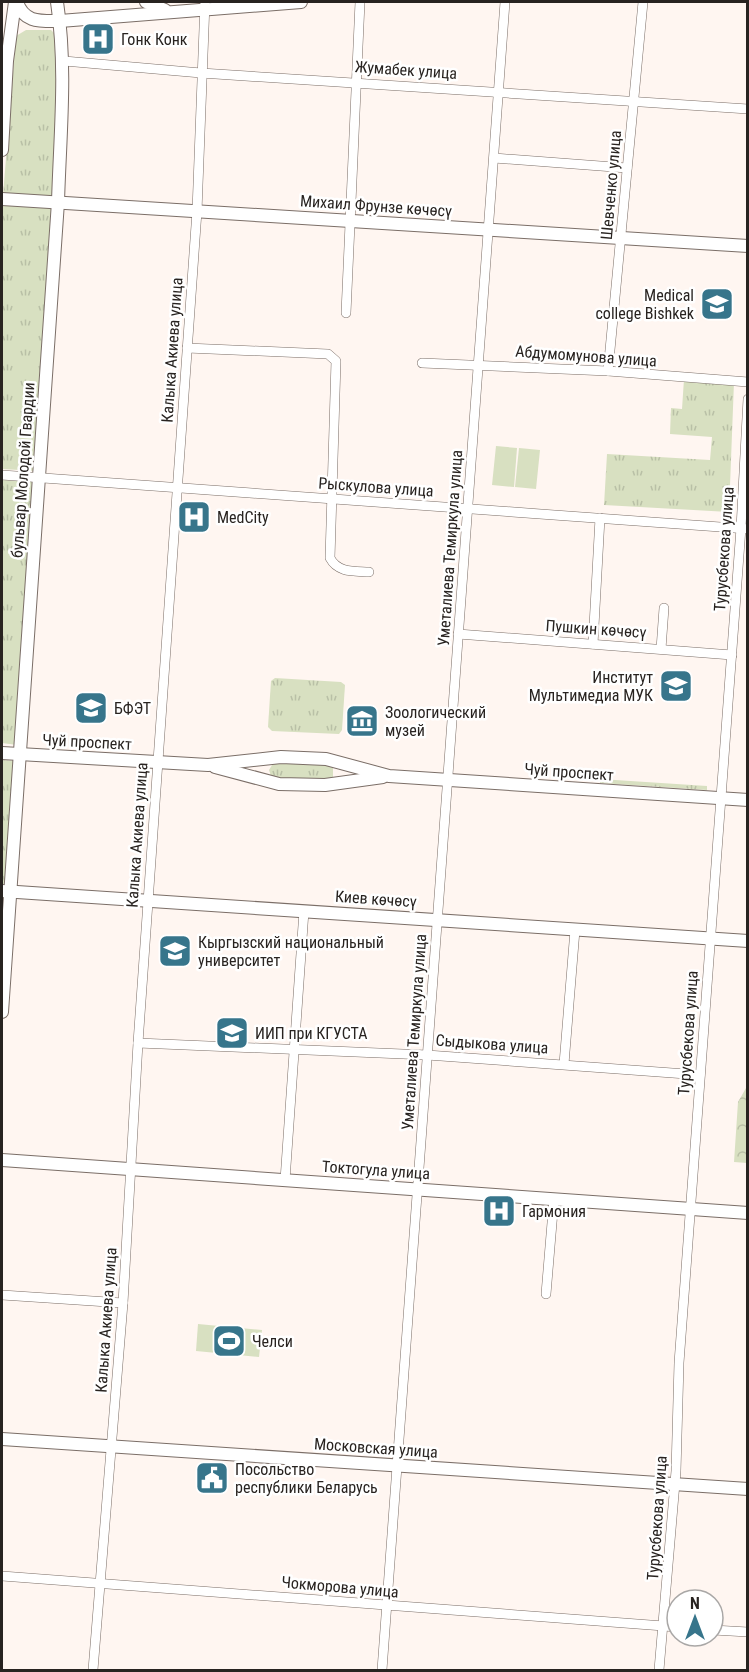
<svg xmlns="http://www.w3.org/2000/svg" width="749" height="1672" viewBox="0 0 749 1672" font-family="'Roboto Condensed',sans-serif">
	<defs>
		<pattern id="grass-tufts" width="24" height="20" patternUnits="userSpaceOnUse" patternTransform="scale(1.5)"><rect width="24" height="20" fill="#d8e0c1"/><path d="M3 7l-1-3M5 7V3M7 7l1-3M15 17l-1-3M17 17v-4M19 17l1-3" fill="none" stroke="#b9c0a6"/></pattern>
		<pattern id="forest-crowns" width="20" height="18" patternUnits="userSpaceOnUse" patternTransform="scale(1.5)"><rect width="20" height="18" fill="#d8e0c1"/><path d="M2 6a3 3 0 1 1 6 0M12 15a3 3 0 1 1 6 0" fill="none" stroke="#b9c0a6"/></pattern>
	</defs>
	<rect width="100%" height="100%" fill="#fff6f1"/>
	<g fill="url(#grass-tufts)">
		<path d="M26 30H51L55 34 63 96 56 198 3 195 16 36Z"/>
		<path d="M2 203 55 206 37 471 2 469Z"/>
		<path d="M684 379 734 382 729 512 604 505 607 454 710 460 712 437 670 434 671 408 682 409Z"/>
		<path d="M2 480 36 482 17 745 2 743Z"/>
		<path d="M275 678 341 682 345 685 342 730 339 734 272 731 268 727 271 681Z"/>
		<path d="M2 760 16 761 7 885 2 884Z"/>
		<path d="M274 762 325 763 333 767V779L276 781 271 776 269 770Z"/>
		<path d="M600 779 707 786V790L600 783Z"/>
	</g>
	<path fill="url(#forest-crowns)" d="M747 1065 748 1163H747L734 1162 738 1102 746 1088Z"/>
	<g fill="#d8e0c1">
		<path d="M496 446 517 448 514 487 492 485Z"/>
		<path d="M519 448 540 450 536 489 515 487Z"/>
		<path d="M198 1324 262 1330 259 1357 196 1351Z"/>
	</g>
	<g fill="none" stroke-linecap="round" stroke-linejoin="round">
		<defs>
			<g id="minor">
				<path d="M64 61 201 73 748 109"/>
				<path d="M494 158 627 168"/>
				<path d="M346 313 360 2"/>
				<path d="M187 348 328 354 336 361 330 558C338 573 354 571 369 572"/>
				<path d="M422 363 608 371 748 382"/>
				<path d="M608 371 643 2"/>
				<path d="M2 475 748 529"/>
				<path d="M458 634 732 655"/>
				<path d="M593 644 600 518"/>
				<path d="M661 649 664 608"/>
				<path d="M138 1043 427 1055 700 1075"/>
				<path d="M564 1064 575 930"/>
				<path d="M285 1180 304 911"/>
				<path d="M546 1294 554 1199"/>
				<path d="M2 1295 123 1303"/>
				<path d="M2 1576 677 1627"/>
				<path d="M713 1630 748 1632"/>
				<path d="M93 1670 123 1303 138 1043 197 211 205 2"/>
				<path d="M382 1670 505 2"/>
				<path d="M659 1670 676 1471 679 1363 741 528 748 399"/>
			</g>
			<g id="major">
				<path d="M17 2C24 23 40 21 60 21L301 2"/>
				<path d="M146 2 165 10"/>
				<path d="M2 150 7 61 15 2"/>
				<path d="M2 199 748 246"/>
				<path d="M2 753 208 765 281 757 326 759 389 776 748 800"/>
				<path d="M215 767 279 784 325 785 383 777"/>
				<path d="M2 891 748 941"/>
				<path d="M2 1012 58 202C60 134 67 69 57 2"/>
				<path d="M2 1160 748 1213"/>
				<path d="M2 1439 748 1489"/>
			</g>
		</defs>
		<use href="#minor" stroke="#7b6e67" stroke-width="10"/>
		<use href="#major" stroke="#7b6e67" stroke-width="14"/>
		<use href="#minor" stroke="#fff" stroke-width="9"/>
		<use href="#major" stroke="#fff" stroke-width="12"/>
	</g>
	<defs>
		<symbol id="hospital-square" viewBox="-11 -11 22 22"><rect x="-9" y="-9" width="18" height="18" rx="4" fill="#37758b" stroke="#fff"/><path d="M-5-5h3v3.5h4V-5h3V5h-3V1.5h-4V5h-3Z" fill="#fff"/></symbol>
		<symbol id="university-square" viewBox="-11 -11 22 22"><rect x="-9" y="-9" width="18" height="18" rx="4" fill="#37758b" stroke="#fff"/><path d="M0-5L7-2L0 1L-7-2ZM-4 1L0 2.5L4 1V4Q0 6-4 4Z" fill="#fff"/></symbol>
		<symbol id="museum-square" viewBox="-11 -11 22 22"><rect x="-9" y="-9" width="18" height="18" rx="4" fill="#37758b" stroke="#fff"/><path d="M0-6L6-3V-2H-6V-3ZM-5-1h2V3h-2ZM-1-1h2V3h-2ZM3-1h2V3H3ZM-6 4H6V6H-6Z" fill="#fff"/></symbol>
		<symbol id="stadium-square" viewBox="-11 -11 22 22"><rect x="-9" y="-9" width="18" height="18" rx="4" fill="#37758b" stroke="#fff"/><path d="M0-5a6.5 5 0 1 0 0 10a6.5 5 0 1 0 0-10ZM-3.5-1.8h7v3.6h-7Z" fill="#fff"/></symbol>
		<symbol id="civic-square" viewBox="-11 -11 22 22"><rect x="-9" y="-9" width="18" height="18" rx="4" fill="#37758b" stroke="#fff"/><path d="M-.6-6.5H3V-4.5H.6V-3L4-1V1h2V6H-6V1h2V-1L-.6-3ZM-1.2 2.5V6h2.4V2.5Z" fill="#fff"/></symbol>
	</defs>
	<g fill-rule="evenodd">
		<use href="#hospital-square" x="79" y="20" width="38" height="38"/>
		<use href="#university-square" x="698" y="285" width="38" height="38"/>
		<use href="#hospital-square" x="175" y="498" width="38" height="38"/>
		<use href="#university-square" x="657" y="667" width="38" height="38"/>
		<use href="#university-square" x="72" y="689" width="38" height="38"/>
		<use href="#museum-square" x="343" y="702" width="38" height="38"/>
		<use href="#university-square" x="156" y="932" width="38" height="38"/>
		<use href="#university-square" x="213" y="1014" width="38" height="38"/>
		<use href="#hospital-square" x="480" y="1192" width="38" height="38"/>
		<use href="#stadium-square" x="210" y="1322" width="38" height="38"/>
		<use href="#civic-square" x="193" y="1459" width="38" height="38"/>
	</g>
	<g text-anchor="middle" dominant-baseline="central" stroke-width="5" stroke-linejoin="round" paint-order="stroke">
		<g font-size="16" fill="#282320" stroke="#fff" text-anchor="start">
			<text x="121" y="39">Гонк Конк</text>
			<text x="694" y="295" text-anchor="end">Medical<tspan x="694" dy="18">college Bishkek</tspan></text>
			<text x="217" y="517">MedCity</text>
			<text x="653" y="677" text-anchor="end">Институт<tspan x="653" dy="18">Мультимедиа МУК</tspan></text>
			<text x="114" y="708">БФЭТ</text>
			<text x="385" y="712">Зоологический<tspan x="385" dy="18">музей</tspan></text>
			<text x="198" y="942">Кыргызский национальный<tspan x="198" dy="18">университет</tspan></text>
			<text x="255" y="1033">ИИП при КГУСТА</text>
			<text x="522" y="1211">Гармония</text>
			<text x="252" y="1341">Челси</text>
			<text x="235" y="1469">Посольство<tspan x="235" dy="18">республики Беларусь</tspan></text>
		</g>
		<g font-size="16" fill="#282320" stroke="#fff">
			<text transform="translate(406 70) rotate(4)">Жумабек улица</text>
			<text transform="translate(611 185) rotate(-85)">Шевченко улица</text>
			<text transform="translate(376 206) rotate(4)">Михаил Фрунзе көчөсү</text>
			<text transform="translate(172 350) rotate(-86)">Калыка Акиева улица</text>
			<text transform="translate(586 356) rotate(4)">Абдумомунова улица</text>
			<text transform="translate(23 470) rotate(-86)">бульвар Молодой Гвардии</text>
			<text transform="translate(376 487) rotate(4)">Рыскулова улица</text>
			<text transform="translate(450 548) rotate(-86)">Уметалиева Темиркула улица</text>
			<text transform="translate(724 549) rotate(-86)">Турусбекова улица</text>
			<text transform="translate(596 629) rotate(4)">Пушкин көчөсү</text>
			<text transform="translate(87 742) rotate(3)">Чуй проспект</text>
			<text transform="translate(569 772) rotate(4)">Чуй проспект</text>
			<text transform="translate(137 835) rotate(-86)">Калыка Акиева улица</text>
			<text transform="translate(376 899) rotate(4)">Киев көчөсү</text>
			<text transform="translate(414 1032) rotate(-86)">Уметалиева Темиркула улица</text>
			<text transform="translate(688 1033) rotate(-86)">Турусбекова улица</text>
			<text transform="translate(492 1044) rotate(4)">Сыдыкова улица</text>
			<text transform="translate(376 1170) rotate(4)">Токтогула улица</text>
			<text transform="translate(106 1320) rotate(-86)">Калыка Акиева улица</text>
			<text transform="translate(376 1448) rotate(4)">Московская улица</text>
			<text transform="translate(657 1518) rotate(-86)">Турусбекова улица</text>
			<text transform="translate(340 1587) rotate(5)">Чокморова улица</text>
		</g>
	</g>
	<rect width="749" height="1672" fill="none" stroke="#282320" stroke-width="6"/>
	<g transform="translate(695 1618)"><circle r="28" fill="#ffffff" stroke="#a9a7a6" stroke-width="1.5"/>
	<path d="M0-4.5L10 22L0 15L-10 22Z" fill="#37758b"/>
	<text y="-9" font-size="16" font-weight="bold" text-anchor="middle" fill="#282320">N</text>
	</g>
</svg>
